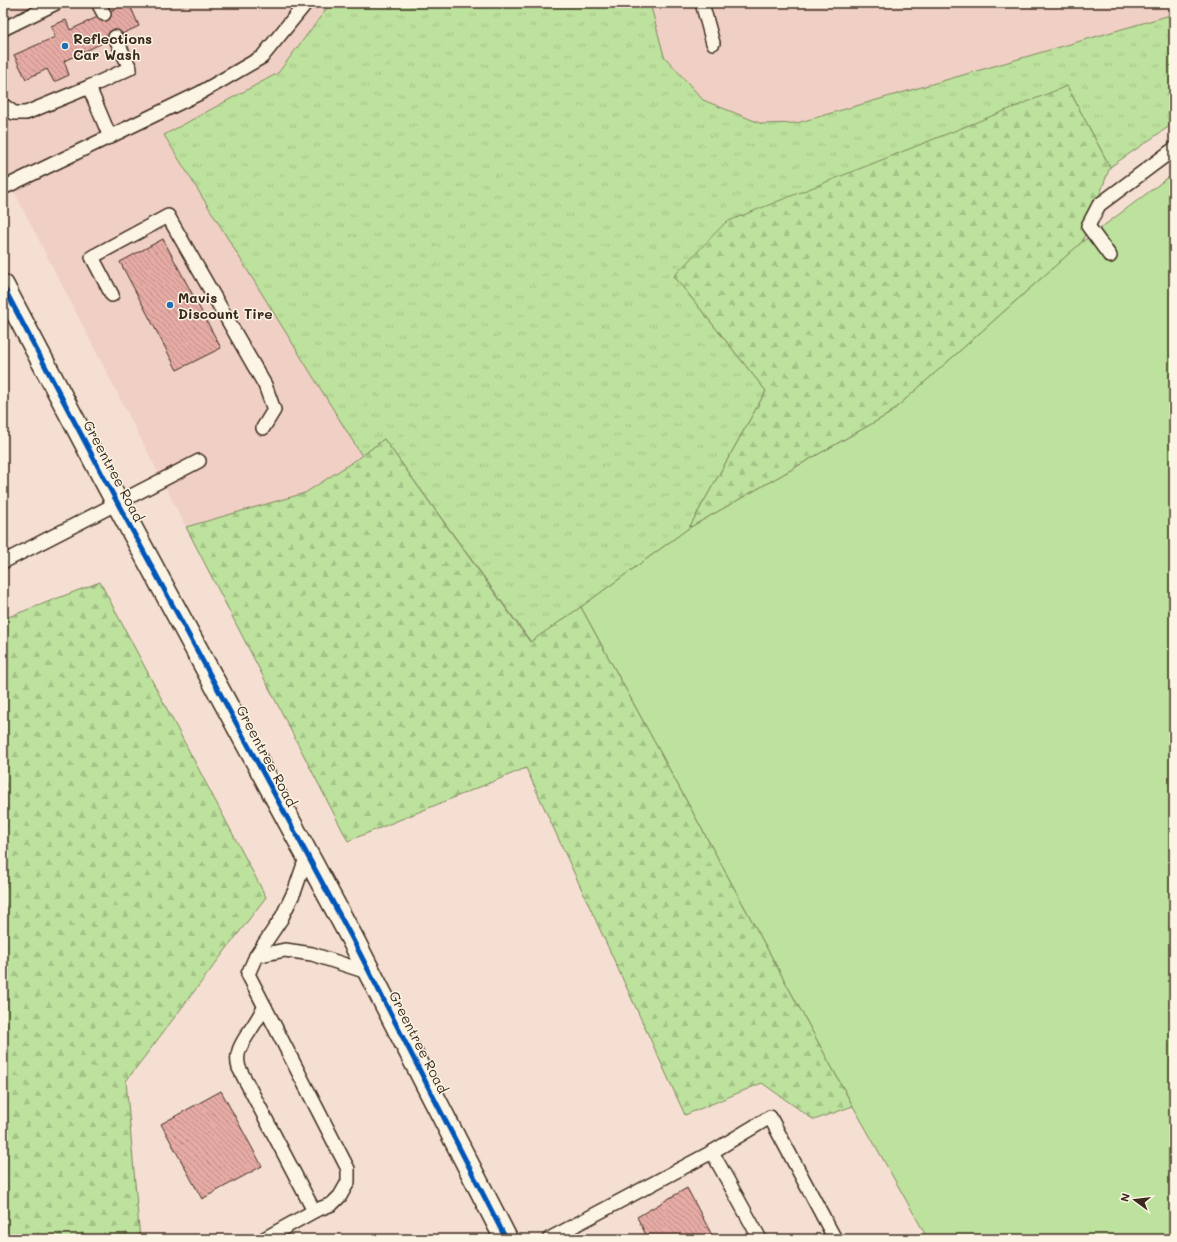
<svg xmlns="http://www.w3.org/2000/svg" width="1177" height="1242" viewBox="0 0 1177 1242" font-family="Mali,sans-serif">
	<defs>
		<pattern id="grass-tufts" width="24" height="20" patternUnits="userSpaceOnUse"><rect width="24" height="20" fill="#bde29d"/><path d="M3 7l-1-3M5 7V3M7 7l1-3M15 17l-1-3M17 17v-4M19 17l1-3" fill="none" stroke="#a3c287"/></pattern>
		<pattern id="forest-firs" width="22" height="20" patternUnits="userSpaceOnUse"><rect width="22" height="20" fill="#bde29d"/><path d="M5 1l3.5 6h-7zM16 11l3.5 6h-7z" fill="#a3c287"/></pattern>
		<pattern id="building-back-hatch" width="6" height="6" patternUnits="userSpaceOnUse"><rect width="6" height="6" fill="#e6aba5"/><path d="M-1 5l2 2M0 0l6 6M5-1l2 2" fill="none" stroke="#bc8b86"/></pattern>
	</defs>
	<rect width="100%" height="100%" fill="#f5dfd2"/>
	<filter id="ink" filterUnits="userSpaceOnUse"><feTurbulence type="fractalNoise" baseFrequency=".025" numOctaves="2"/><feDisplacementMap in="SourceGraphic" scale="8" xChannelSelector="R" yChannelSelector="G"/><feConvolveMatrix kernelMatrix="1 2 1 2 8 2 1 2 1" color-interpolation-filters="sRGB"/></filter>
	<g filter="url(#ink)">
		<g fill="#f0cfc4">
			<path d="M3 3H331L278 73 164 135 362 456 306 493 186 527 3 170Z"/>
			<path d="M650 3H1174V14L797 123 762 124 703 100 664 56Z"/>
		</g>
		<path fill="url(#grass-tufts)" stroke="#7c865e" d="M331 3H650L664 56 703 100 762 124 797 123 1174 14V123L1110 167 1067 86 674 276 766 391 689 528 581 607 531 642 384 439 362 456 164 135 278 73Z"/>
		<g fill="url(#forest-firs)" stroke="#7c865e">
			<path d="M1067 86 1110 167 1082 242 889 414 689 528 766 391 674 276 726 222Z"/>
			<path d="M384 439 530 642 581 607 853 1106 814 1120 762 1083 685 1115 526 768 348 841 186 527 305 493 362 456Z"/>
			<path d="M100 582 266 897 126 1081 140 1239H3V619Z"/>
		</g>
		<path fill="#bde29d" stroke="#7c865e" d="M1174 173V1239H928L853 1106 581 607 689 528 889 414 1082 242Z"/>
		<g fill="url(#building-back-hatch)" stroke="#3b2a1e">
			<path d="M127 3H129L139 26 64 61 69 75 54 82 47 69 26 79 14 55 55 37 51 26 66 20 70 30Z"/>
			<path d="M163 239 221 348 177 370 120 262Z"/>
			<path d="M221 1091 262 1166 202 1199 161 1124Z"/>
			<path d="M687 1188 714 1239H648L637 1217Z"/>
		</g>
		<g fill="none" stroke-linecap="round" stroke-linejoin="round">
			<defs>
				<g id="service">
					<path d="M98 3 104 14"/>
					<path d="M702 3 713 43"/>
					<path d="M3 29 56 3"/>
					<path d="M3 105 14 113H26L89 87"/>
					<path d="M110 137 89 87 130 68 115 37"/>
					<path d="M3 188 200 93 262 57 306 3"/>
					<path d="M1110 256 1088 226 1099 205 1174 149"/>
					<path d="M112 295 92 257 168 216 265 385 274 410 263 428"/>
					<path d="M3 562 199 461"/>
					<path d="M256 956 285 950 312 954 370 973"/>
					<path d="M265 1007C260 1014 256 1022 251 1029 243 1042 234 1052 239 1068L314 1211"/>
					<path d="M712 1152 760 1239"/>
					<path d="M264 1239 314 1211 332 1204 340 1196 348 1182V1169L248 974 256 956 281 919 295 890 307 855"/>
					<path d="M549 1239 712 1152 770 1117 835 1239"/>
				</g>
				<path id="tertiary" d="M3 286 103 476 352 938 506 1239"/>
			</defs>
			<use href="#service" stroke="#3b2a1e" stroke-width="16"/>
			<use href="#tertiary" stroke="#3b2a1e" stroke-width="25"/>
			<use href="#service" stroke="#fcf5e5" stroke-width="13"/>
			<use href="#tertiary" stroke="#fcf5e5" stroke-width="22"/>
			<defs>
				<path id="cycleway" d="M3 286 103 476 352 938 506 1239"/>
			</defs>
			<use href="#cycleway" stroke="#fcf5e5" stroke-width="8"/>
			<use href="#cycleway" stroke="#0057b8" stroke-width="5"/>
		</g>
	</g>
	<g fill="#1f6fb2" stroke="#fcf5e5" stroke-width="1.5">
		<circle cx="65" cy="46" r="4"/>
		<circle cx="170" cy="305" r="4"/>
	</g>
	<g text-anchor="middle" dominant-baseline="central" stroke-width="3" stroke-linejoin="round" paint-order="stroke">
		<g font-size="14" font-weight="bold" fill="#3b2a1e" stroke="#fcf5e5" text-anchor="start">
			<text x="73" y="38">Reflections<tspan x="73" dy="16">Car Wash</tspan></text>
			<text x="178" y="297">Mavis<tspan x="178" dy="16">Discount Tire</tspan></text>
		</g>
		<g font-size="14" fill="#3b2a1e" stroke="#fcf5e5">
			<text transform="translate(114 471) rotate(62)">Greentree Road</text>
			<text transform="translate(267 756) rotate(62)">Greentree Road</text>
			<text transform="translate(419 1042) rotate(63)">Greentree Road</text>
		</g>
	</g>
	<rect width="1177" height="1242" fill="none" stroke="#fcf5e5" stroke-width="16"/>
	<rect x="8" y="8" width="1161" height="1226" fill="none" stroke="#3b2a1e" stroke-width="1.5" filter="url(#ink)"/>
	<g transform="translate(1135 1200) rotate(285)" stroke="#fcf5e5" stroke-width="3" paint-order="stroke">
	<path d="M0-3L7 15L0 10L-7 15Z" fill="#3b2a1e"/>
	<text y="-6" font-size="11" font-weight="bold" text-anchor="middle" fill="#3b2a1e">N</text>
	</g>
</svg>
